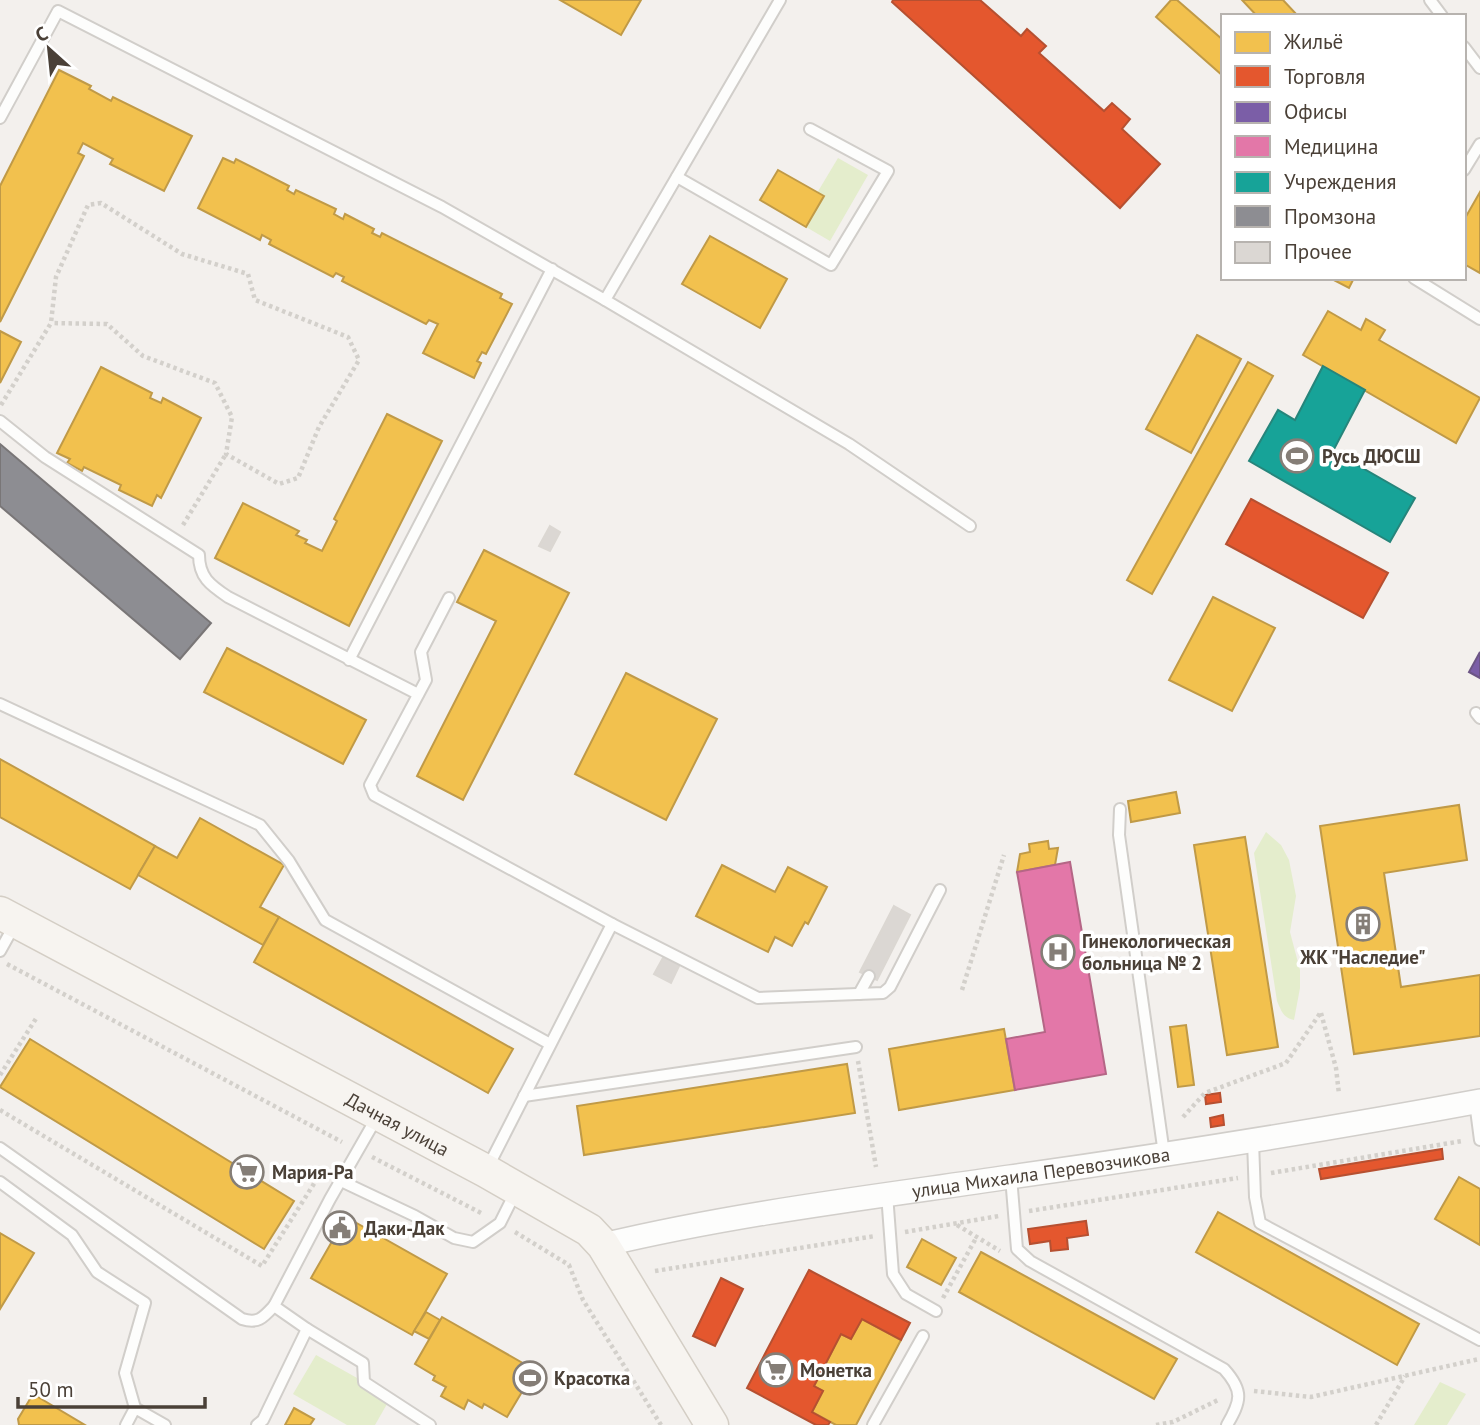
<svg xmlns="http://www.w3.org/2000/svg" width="1480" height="1425" viewBox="0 0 1480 1425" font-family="'PT Sans',sans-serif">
	<rect width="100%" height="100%" fill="#f3f0ed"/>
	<g fill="#e4edcc">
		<path d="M838 158 868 175 830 241 806 227 823 197 817 193Z"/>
		<path d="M1266 832 1281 845 1289 860 1296 896 1290 932 1300 970V988L1294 1020C1283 1018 1281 1010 1277 1001L1254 853Z"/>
		<path d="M316 1355 391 1397 375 1425H347L293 1394Z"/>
		<path d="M1440 1382 1466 1394 1447 1425H1414Z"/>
	</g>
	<g fill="#f2c14e" stroke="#c09a47" stroke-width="2">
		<path d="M560 0H641L621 35Z"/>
		<path d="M1171 0H1177L1223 40V76L1156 17Z"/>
		<path d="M1242 0H1283L1298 16H1257Z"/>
		<path d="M59 70 91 86 89 89 111 101 113 97 192 136 164 191 110 164 113 159 83 143 78 153 84 156 0 322V186Z"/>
		<path d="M223 158 234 163 236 159 289 186 287 190 294 194 296 190 336 209 334 214 343 219 345 214 374 229 372 233 380 237 382 233 502 294 500 298 512 304 486 354 482 352 477 361 481 363 474 378 423 353 438 324 429 320 426 324 342 281 344 277 336 273 333 277 269 244 271 240 262 235 260 240 198 208Z"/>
		<path d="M778 170 824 196 806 227 760 200Z"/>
		<path d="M1480 192V273L1464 264V220Z"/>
		<path d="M710 236 787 279 760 328 682 284Z"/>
		<path d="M1330 278H1354L1349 288Z"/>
		<path d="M1328 311 1361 330 1366 319 1385 330 1379 340 1480 398 1456 443 1303 355Z"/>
		<path d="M0 331 21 342 0 383Z"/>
		<path d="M1197 335 1241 359 1191 453 1146 429Z"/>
		<path d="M1248 362 1273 376 1152 594 1127 580Z"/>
		<path d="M101 367 152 393 150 398 161 403 163 398 201 418 161 498 157 495 152 506 119 490 121 485 84 467 82 471 67 463 70 459 57 453Z"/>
		<path d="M387 414 442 441 349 626 215 558 243 503 299 531 296 535 307 540 305 543 322 551 337 521 334 519Z"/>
		<path d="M484 550 569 593 463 800 417 776 496 621 457 602Z"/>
		<path d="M1213 597 1275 628 1232 711 1169 680Z"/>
		<path d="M227 648 366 720 343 764 204 692Z"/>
		<path d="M626 673 717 719 666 820 575 774Z"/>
		<path d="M0 759 155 846 130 889 0 817Z"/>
		<path d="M1176 792 1180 813 1131 822 1128 801Z"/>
		<path d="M1459 805 1467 860 1384 873 1401 987 1480 975V1036L1354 1054 1320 826Z"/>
		<path d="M200 818 284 865 260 907 279 917 263 945 138 875 155 846 177 858Z"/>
		<path d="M1245 837 1278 1047 1227 1055 1194 845Z"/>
		<path d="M1048 841 1049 849 1058 848 1055 865 1017 872 1020 854 1030 852 1029 844Z"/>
		<path d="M722 865 775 892 788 867 827 887 808 924 805 922 792 946 775 937 768 952 696 916Z"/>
		<path d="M279 917 513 1049 488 1093 254 962Z"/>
		<path d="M1186 1025 1194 1085 1178 1087 1170 1027Z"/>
		<path d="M1004 1029 1015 1090 899 1110 889 1049Z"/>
		<path d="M30 1039 294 1201 264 1249 0 1087Z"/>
		<path d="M847 1064 855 1113 584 1155 577 1106Z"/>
		<path d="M1459 1177 1480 1189V1245L1435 1219Z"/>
		<path d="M1218 1212 1419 1324 1397 1365 1196 1252Z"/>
		<path d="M346 1217 447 1274 412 1335 311 1278Z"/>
		<path d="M0 1233 34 1253 0 1309Z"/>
		<path d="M922 1239 956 1258 941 1285 907 1267Z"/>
		<path d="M981 1252 1177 1359 1154 1399 959 1292Z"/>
		<path d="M426 1312 440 1320 429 1339 414 1331Z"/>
		<path d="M442 1317 535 1370 507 1417 484 1404 482 1408 468 1400 464 1409 441 1396 446 1387 433 1380 435 1376 415 1364Z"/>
		<path d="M862 1319 901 1340 856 1425H836L812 1412 823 1391 814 1386 841 1334 851 1339Z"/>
		<path d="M33 1394 85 1425H19L18 1419Z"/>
		<path d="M294 1408 314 1419 310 1425H285Z"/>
	</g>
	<g fill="#e4572e" stroke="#b65031" stroke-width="2">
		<path d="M893 0H980L1021 36 1027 29 1046 46 1039 53 1104 111 1112 103 1130 119 1122 129 1160 164 1120 208 892 2Z"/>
		<path d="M1251 499 1388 573 1363 618 1226 544Z"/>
		<path d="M1220 1093 1221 1102 1206 1104 1205 1095Z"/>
		<path d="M1223 1115 1224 1125 1211 1127 1210 1118Z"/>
		<path d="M1442 1149 1443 1159 1321 1179 1319 1169Z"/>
		<path d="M1086 1221 1088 1235 1067 1238 1068 1249 1051 1251 1050 1241 1030 1244 1028 1229Z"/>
		<path d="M809 1270 910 1323 901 1340 862 1319 851 1339 841 1334 814 1386 823 1391 812 1412 830 1422 828 1425H816L747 1388Z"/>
		<path d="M721 1278 743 1289 715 1346 693 1336Z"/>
	</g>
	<path fill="#7b5ea7" stroke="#6c5585" stroke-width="2" d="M1480 652V678L1469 672Z"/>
	<path fill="#e377a8" stroke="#b56686" stroke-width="2" d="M1070 862 1106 1074 1015 1090 1006 1039 1045 1032 1017 872Z"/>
	<path fill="#17a398" stroke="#26857b" stroke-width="2" d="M1323 366 1365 390 1333 451 1415 498 1390 542 1249 461 1278 410 1295 420Z"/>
	<path fill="#8d8d92" stroke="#797677" stroke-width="2" d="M0 444 211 623 180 659 0 506Z"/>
	<g fill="#dbd7d3" stroke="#dbd7d2" stroke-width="2">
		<path d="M550 526 560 532 550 551 539 546Z"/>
		<path d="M894 906 910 915 877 980 860 972Z"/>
		<path d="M664 956 680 964 671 983 654 974Z"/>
	</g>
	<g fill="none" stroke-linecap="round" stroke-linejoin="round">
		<defs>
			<g id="lane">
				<path d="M780 0 605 300 849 444 970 526"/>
				<path d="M1430 0 1442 16"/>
				<path d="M1464 47 1480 68"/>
				<path d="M0 118 58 11 442 207 605 300"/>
				<path d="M1464 170 1480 144"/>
				<path d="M677 177 831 265 888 171 810 129"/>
				<path d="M1414 278 1480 319"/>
				<path d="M0 421 45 457 199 555C199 577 210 585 228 597L418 694"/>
				<path d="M449 598 421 652 426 680 370 785 374 795 612 924"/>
				<path d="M349 660 552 269"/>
				<path d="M0 704 260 825 289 861 325 920 550 1044"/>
				<path d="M1476 713 1480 718"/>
				<path d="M1120 809 1119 835 1164 1154"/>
				<path d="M0 951 15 924"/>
				<path d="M859 994 869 976"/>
				<path d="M524 1096 856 1047"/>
				<path d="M1475 1102 1480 1140"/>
				<path d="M1253 1141 1255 1197 1260 1223 1480 1340"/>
				<path d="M0 1148 242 1319C258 1324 263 1318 274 1306"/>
				<path d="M488 1167 612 924 758 998 883 993 890 987 940 890"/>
				<path d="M1011 1177 1017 1249 1030 1261 1224 1369C1244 1391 1241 1401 1227 1425"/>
				<path d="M341 1181 415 1216 454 1238 473 1242 500 1223 516 1191"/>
				<path d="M0 1182 72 1235 97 1272 145 1303 125 1373 135 1408"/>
				<path d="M887 1194 893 1274 906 1294 936 1311"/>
				<path d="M307 1329 274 1306 330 1199 377 1117"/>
				<path d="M126 1425 135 1408 165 1425"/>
				<path d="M257 1425 263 1420 307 1329 363 1363 364 1382 430 1425"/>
				<path d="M873 1425 923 1336"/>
			</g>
			<g id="street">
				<path id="s1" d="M603 1245C737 1213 874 1197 1010 1177 1167 1155 1324 1130 1480 1101"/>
			</g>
			<g id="secondary">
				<path id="s2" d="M0 913 486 1171 589 1230 603 1245 712 1425"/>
			</g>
		</defs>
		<use href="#lane" stroke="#d1ceca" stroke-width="14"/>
		<use href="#street" stroke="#d1ceca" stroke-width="26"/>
		<use href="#secondary" stroke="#d4cec5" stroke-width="35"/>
		<g stroke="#d3d0cb" stroke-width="4.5" stroke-dasharray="3.5 3.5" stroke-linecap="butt">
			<path d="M1 405 51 323 56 277 88 205 101 203 182 254 248 274 255 300 348 337 359 360 319 427 298 478 279 484 226 454 232 417 215 383 143 356 107 324 51 323"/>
			<path d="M183 525 226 454"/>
			<path d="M7 964 342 1142"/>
			<path d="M962 990 1004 855"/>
			<path d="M1321 1013 1336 1068 1339 1094"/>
			<path d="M858 1061 876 1167"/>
			<path d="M0 1075 37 1017"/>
			<path d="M0 1110 262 1266 322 1171"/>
			<path d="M1183 1117 1205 1093 1286 1063 1321 1012"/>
			<path d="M372 1157 483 1214"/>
			<path d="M1271 1173 1462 1141"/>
			<path d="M1029 1211 1238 1178"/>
			<path d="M957 1225 1000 1251"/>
			<path d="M515 1232 569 1265 583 1300 661 1425"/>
			<path d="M905 1232 999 1216"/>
			<path d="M655 1271 875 1236"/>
			<path d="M943 1298 976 1238"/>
			<path d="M1254 1391 1311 1397 1479 1359"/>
			<path d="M1156 1425 1173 1422 1220 1399"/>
			<path d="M1376 1425 1405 1376"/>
		</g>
		<use href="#lane" stroke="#fdfdfc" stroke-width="10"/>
		<use href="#street" stroke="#fdfdfc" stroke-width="23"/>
		<use href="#secondary" stroke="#f7f4f0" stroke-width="32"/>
	</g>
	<defs>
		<symbol id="stadium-ring" viewBox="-11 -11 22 22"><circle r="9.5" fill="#fff" stroke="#857e77" stroke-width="1.5"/><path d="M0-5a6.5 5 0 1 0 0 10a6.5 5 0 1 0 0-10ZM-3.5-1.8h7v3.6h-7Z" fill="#857e77"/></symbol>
		<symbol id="building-ring" viewBox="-11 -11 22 22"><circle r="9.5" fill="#fff" stroke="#857e77" stroke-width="1.5"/><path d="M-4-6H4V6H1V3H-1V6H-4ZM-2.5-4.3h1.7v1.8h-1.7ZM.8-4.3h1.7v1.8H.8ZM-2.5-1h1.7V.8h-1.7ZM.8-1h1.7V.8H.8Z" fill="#857e77"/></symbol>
		<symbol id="hospital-ring" viewBox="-11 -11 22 22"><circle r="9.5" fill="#fff" stroke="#857e77" stroke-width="1.5"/><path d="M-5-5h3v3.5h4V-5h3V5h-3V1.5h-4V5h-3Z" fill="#857e77"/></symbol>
		<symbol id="supermarket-ring" viewBox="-11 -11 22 22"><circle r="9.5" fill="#fff" stroke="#857e77" stroke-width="1.5"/><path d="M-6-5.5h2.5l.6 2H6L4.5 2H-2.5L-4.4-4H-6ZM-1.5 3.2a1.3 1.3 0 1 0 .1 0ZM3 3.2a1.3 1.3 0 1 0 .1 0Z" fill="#857e77"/></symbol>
		<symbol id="civic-ring" viewBox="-11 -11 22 22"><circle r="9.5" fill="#fff" stroke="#857e77" stroke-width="1.5"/><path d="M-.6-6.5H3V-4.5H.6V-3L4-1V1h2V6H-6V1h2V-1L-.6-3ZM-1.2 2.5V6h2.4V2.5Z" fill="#857e77"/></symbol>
	</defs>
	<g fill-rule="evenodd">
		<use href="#stadium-ring" x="1278" y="437" width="38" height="38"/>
		<use href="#building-ring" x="1344" y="905" width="38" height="38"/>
		<use href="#hospital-ring" x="1039" y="933" width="38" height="38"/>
		<use href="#supermarket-ring" x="228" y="1153" width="38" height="38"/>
		<use href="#civic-ring" x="321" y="1209" width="38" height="38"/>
		<use href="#supermarket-ring" x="757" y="1351" width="38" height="38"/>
		<use href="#stadium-ring" x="511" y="1359" width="38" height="38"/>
	</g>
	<g text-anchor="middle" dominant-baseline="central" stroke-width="7" stroke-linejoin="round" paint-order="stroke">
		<g font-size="19" font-weight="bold" fill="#4a4037" stroke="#fff" text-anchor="start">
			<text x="1322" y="456">Русь ДЮСШ</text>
			<text x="1082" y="941">Гинекологическая<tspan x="1082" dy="22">больница № 2</tspan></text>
			<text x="1363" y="957" text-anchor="middle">ЖК "Наследие"</text>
			<text x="272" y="1172">Мария-Ра</text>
			<text x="364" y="1228">Даки-Дак</text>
			<text x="800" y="1370">Монетка</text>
			<text x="554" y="1378">Красотка</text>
		</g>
		<g font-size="19" fill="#4a4037" stroke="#fff">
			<text stroke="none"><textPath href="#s2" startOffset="450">Дачная улица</textPath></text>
			<text stroke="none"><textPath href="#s1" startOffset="444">улица Михаила Перевозчикова</textPath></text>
		</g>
	</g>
	<rect x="1221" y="14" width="245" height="266" fill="#ffffff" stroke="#b7b3af" stroke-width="2"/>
	<rect x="1235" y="32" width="35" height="21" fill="#f2c14e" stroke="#b7b3af" stroke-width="2"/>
	<text x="1284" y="49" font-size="21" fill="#4a4037">Жильё</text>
	<rect x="1235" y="66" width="35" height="21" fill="#e4572e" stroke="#b7b3af" stroke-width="2"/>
	<text x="1284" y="84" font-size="21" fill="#4a4037">Торговля</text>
	<rect x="1235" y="102" width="35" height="21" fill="#7b5ea7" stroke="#b7b3af" stroke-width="2"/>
	<text x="1284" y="119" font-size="21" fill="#4a4037">Офисы</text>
	<rect x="1235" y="136" width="35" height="21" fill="#e377a8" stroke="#b7b3af" stroke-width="2"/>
	<text x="1284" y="154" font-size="21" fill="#4a4037">Медицина</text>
	<rect x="1235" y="172" width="35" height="21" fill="#17a398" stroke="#b7b3af" stroke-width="2"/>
	<text x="1284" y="189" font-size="21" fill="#4a4037">Учреждения</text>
	<rect x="1235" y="206" width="35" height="21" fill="#8d8d92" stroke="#b7b3af" stroke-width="2"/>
	<text x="1284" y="224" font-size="21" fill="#4a4037">Промзона</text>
	<rect x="1235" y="242" width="35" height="21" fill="#dbd7d3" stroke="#b7b3af" stroke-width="2"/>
	<text x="1284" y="259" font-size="21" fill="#4a4037">Прочее</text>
	<g transform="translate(49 49) rotate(333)" stroke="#ffffff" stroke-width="5" paint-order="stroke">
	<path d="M0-5L12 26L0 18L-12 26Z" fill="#4a4037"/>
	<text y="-10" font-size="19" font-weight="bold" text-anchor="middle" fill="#4a4037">С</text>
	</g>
	<path d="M18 1397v10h187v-10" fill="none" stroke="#4a4037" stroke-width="3.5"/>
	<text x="28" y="1397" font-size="21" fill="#4a4037" stroke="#ffffff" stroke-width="5" paint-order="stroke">50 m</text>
</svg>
